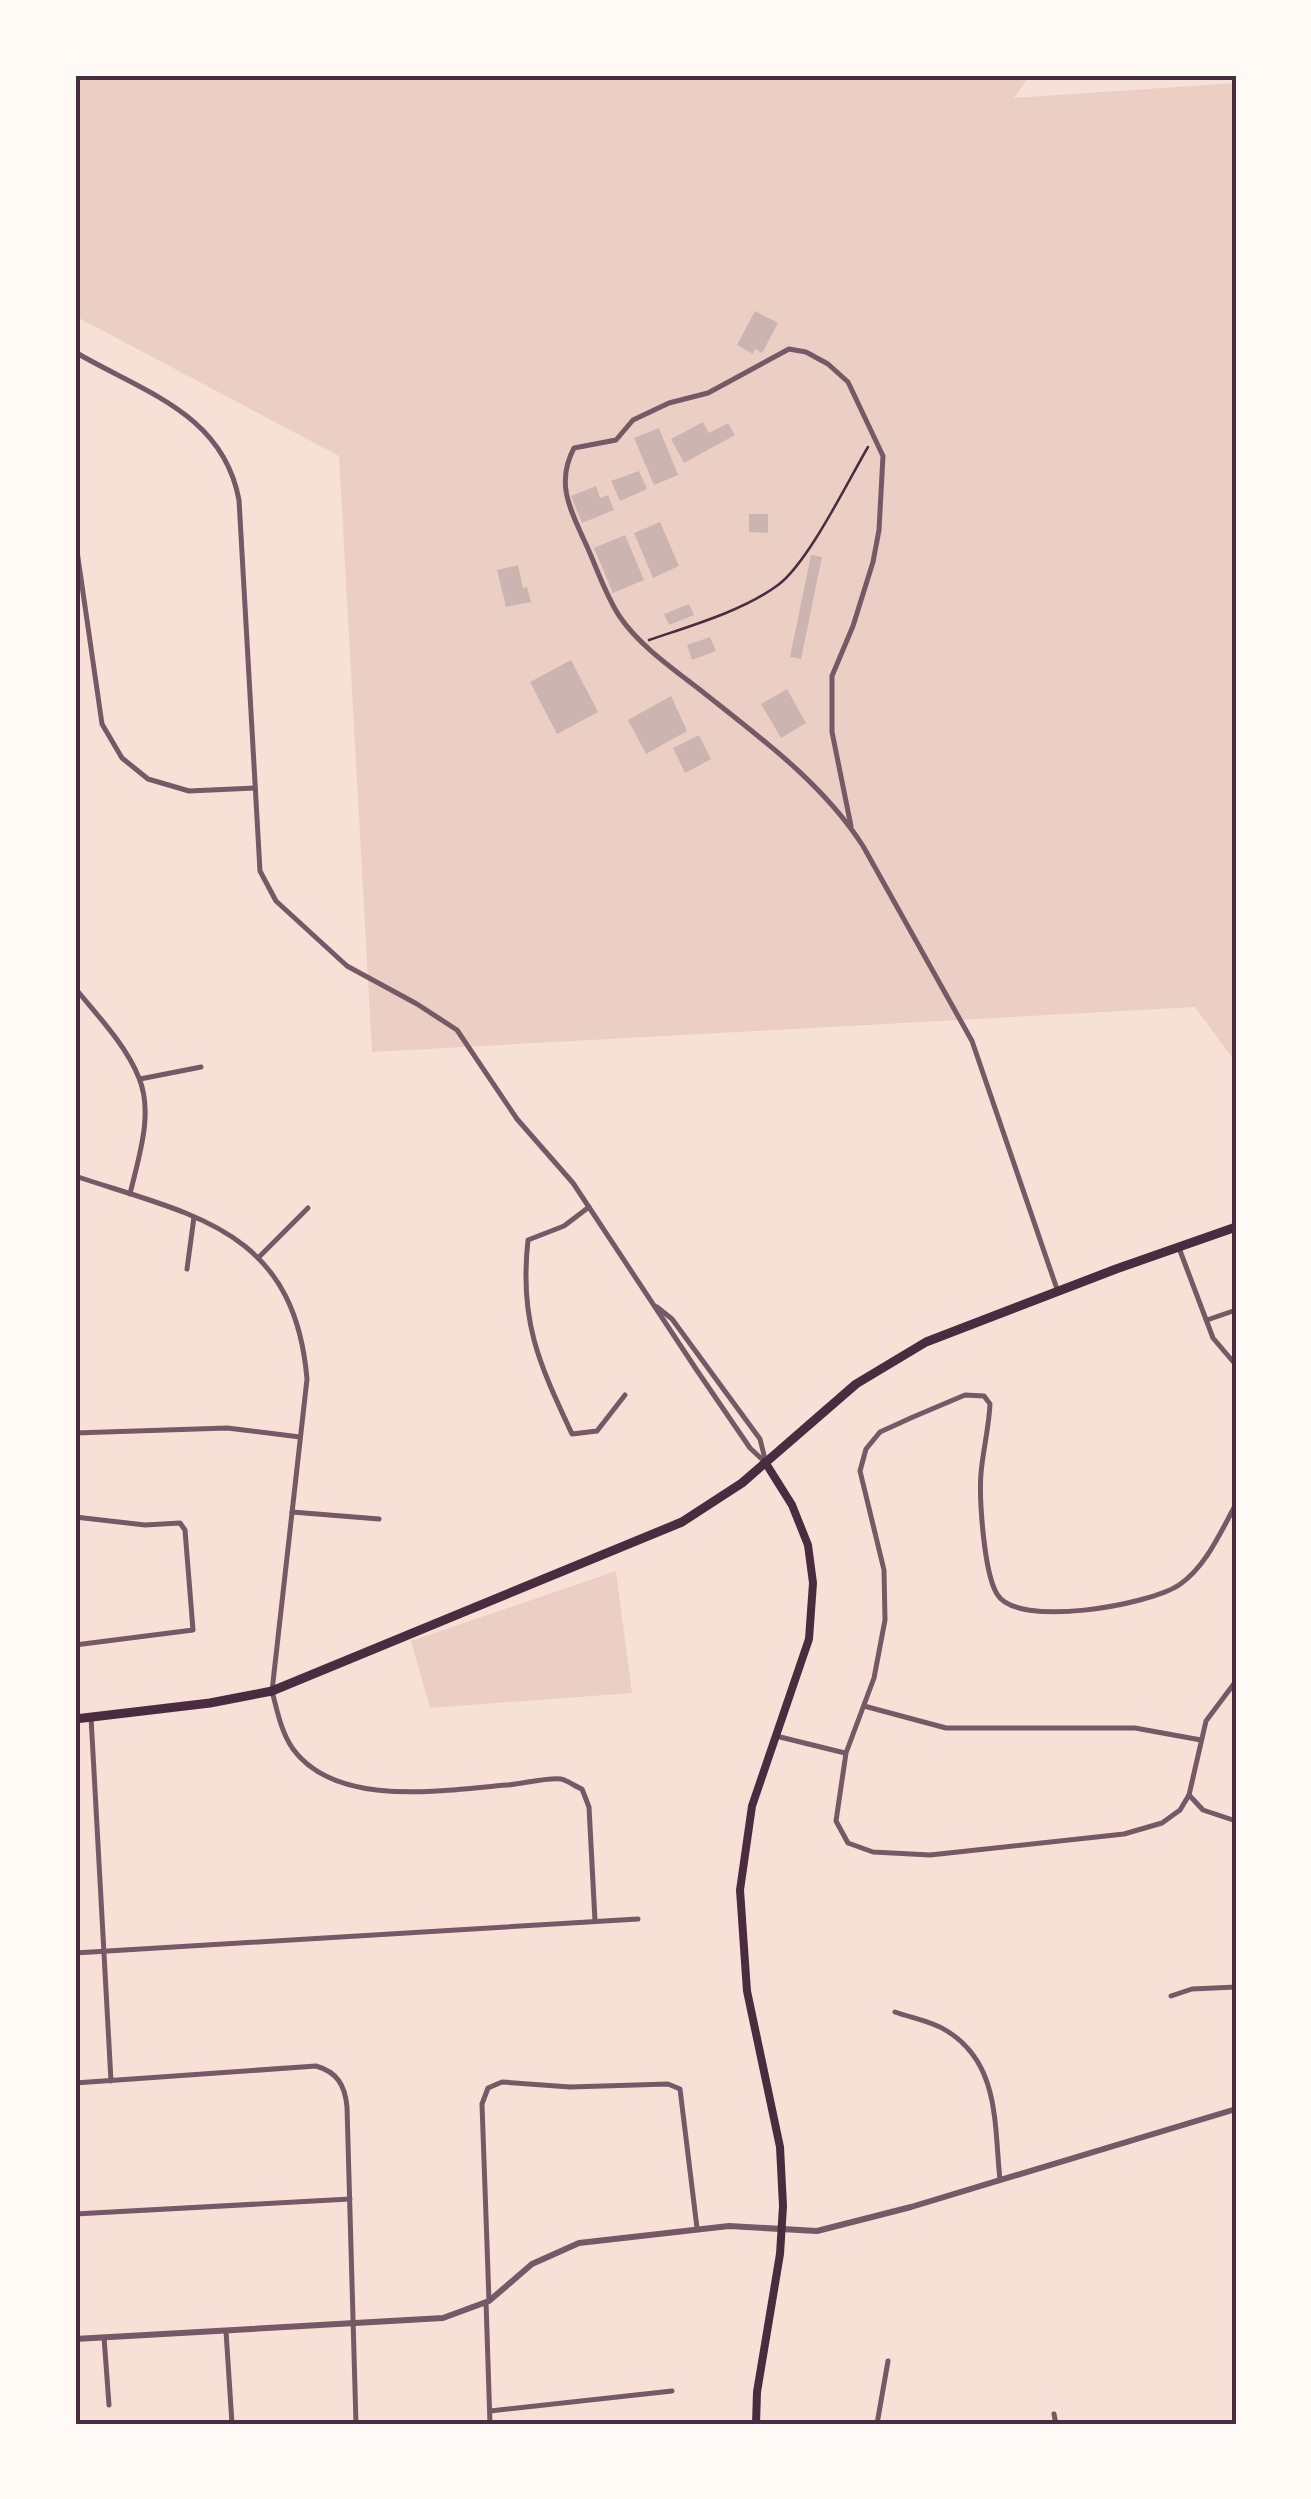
<svg xmlns="http://www.w3.org/2000/svg" width="1311" height="2499" viewBox="0 0 1311 2499" font-family="'Fira Sans Condensed',sans-serif">
	<rect width="100%" height="100%" fill="#f7e1d7"/>
	<g fill="#ebcfc5">
		<path d="M75 75H1030L1014 98 1236 83V1063L1195 1007 372 1052 339 456 75 316Z"/>
		<path d="M616 1571 632 1693 430 1708 411 1641Z"/>
	</g>
	<g fill="#ccb4b1">
		<path d="M755 311 778 323 762 353 755 349 753 354 737 345Z"/>
		<path d="M703 422 709 433 728 423 735 435 684 463 671 439Z"/>
		<path d="M659 428 678 475 654 485 634 438Z"/>
		<path d="M639 471 647 489 620 501 611 481Z"/>
		<path d="M596 486 600 498 608 495 614 510 582 523 571 496Z"/>
		<path d="M749 514H768V533L749 532Z"/>
		<path d="M660 522 679 566 653 578 634 533Z"/>
		<path d="M625 535 644 580 613 593 594 548Z"/>
		<path d="M811 555 822 557 801 659 790 657Z"/>
		<path d="M518 565 523 588 527 587 531 602 506 607 497 570Z"/>
		<path d="M689 604 694 615 669 625 664 614Z"/>
		<path d="M710 637 716 651 692 660 687 645Z"/>
		<path d="M571 660 598 712 557 734 530 682Z"/>
		<path d="M787 689 806 723 781 738 761 704Z"/>
		<path d="M671 696 687 731 646 754 628 720Z"/>
		<path d="M699 735 711 759 685 773 673 748Z"/>
	</g>
	<g fill="none" stroke-linecap="round" stroke-linejoin="round">
		<path stroke="#4a2c40" stroke-width="2.5" d="M649 640C690 626 743 611 778 585 808 563 848 481 868 447"/>
		<g stroke="#755966" stroke-width="5">
			<path d="M75 352C143 392 223 413 239 500L260 871 276 901 347 966 417 1004 457 1030 517 1119 573 1183 696 1369 750 1448 765 1462"/>
			<path d="M75 537 102 724 122 758 148 779 189 791 255 788"/>
			<path d="M851 826 832 732V676L853 626 873 562 879 530 883 456 848 382 828 364 806 352 789 349 708 393 669 403 633 420 616 440 574 448C556 482 569 507 584 540 596 565 605 595 620 617 639 645 672 668 699 689 758 736 822 782 863 846L972 1041 1058 1292"/>
			<path d="M75 988C97 1015 126 1045 139 1078 154 1114 138 1159 130 1194"/>
			<path d="M140 1079 201 1067"/>
			<path d="M75 1176C195 1216 294 1229 307 1379L272 1691C277 1710 281 1732 293 1749 337 1809 444 1790 507 1785 521 1784 549 1777 561 1779 567 1780 576 1787 582 1789L589 1807 595 1921"/>
			<path d="M589 1207 564 1226 528 1240C519 1321 539 1363 572 1434L597 1431 625 1395"/>
			<path d="M1179 1248 1213 1338 1236 1365"/>
			<path d="M259 1257 308 1208"/>
			<path d="M187 1269 194 1217"/>
			<path d="M657 1307 672 1319 760 1439 765 1459"/>
			<path d="M1207 1320 1236 1310"/>
			<path d="M75 1433 227 1428 300 1437"/>
			<path d="M1236 1504C1221 1531 1206 1567 1179 1585 1149 1605 1017 1629 997 1594 984 1573 979 1499 981 1473 983 1450 989 1427 990 1404L984 1396 965 1395 913 1417 880 1432 866 1449 860 1471 884 1570 885 1620 874 1678 846 1753 836 1821 848 1843 873 1852 930 1855 1124 1834 1162 1823 1180 1810 1189 1795 1206 1721 1236 1681"/>
			<path d="M292 1512 379 1519"/>
			<path d="M75 1517 145 1525 180 1523 185 1530 193 1630 75 1645"/>
			<path d="M864 1706 946 1728H1135L1201 1740"/>
			<path d="M91 1717 111 2081"/>
			<path d="M776 1736 845 1753"/>
			<path d="M1189 1795 1203 1810 1236 1821"/>
			<path d="M75 1953 638 1919"/>
			<path d="M1171 1996 1192 1989 1236 1987"/>
			<path d="M895 2012C911 2018 932 2021 947 2031 1000 2064 994 2124 1000 2180"/>
			<path d="M75 2083 316 2066C337 2072 345 2085 347 2107L356 2424"/>
			<path d="M75 2214 350 2199"/>
			<path d="M489 2301 482 2104 488 2088 502 2082 570 2087 668 2084 680 2089 697 2228"/>
			<path d="M486 2302 490 2424"/>
			<path d="M226 2331 232 2424"/>
			<path d="M104 2337 109 2405"/>
			<path d="M490 2411 672 2391"/>
			<path d="M1054 2414 1056 2424"/>
			<path d="M877 2424 888 2361"/>
		</g>
		<path stroke="#755966" stroke-width="6" d="M75 2339 443 2318 489 2301 532 2264 579 2243 729 2226 817 2231 911 2207 1236 2109"/>
		<path stroke="#4a2c40" stroke-width="8" d="M756 2424 757 2392 780 2254 783 2206 780 2147 747 1991 740 1890 752 1806 809 1639 813 1583 808 1545 792 1505 765 1462"/>
		<path stroke="#4a2c40" stroke-width="9" d="M75 1719 210 1703 272 1691 682 1522 742 1483 856 1384 926 1342 1116 1269 1236 1227"/>
	</g>
	<rect width="1311" height="2499" fill="none" stroke="#fffaf5" stroke-width="155"/>
	<rect x="78" y="78" width="1156" height="2344" fill="none" stroke="#4a2c40" stroke-width="4"/>
</svg>
